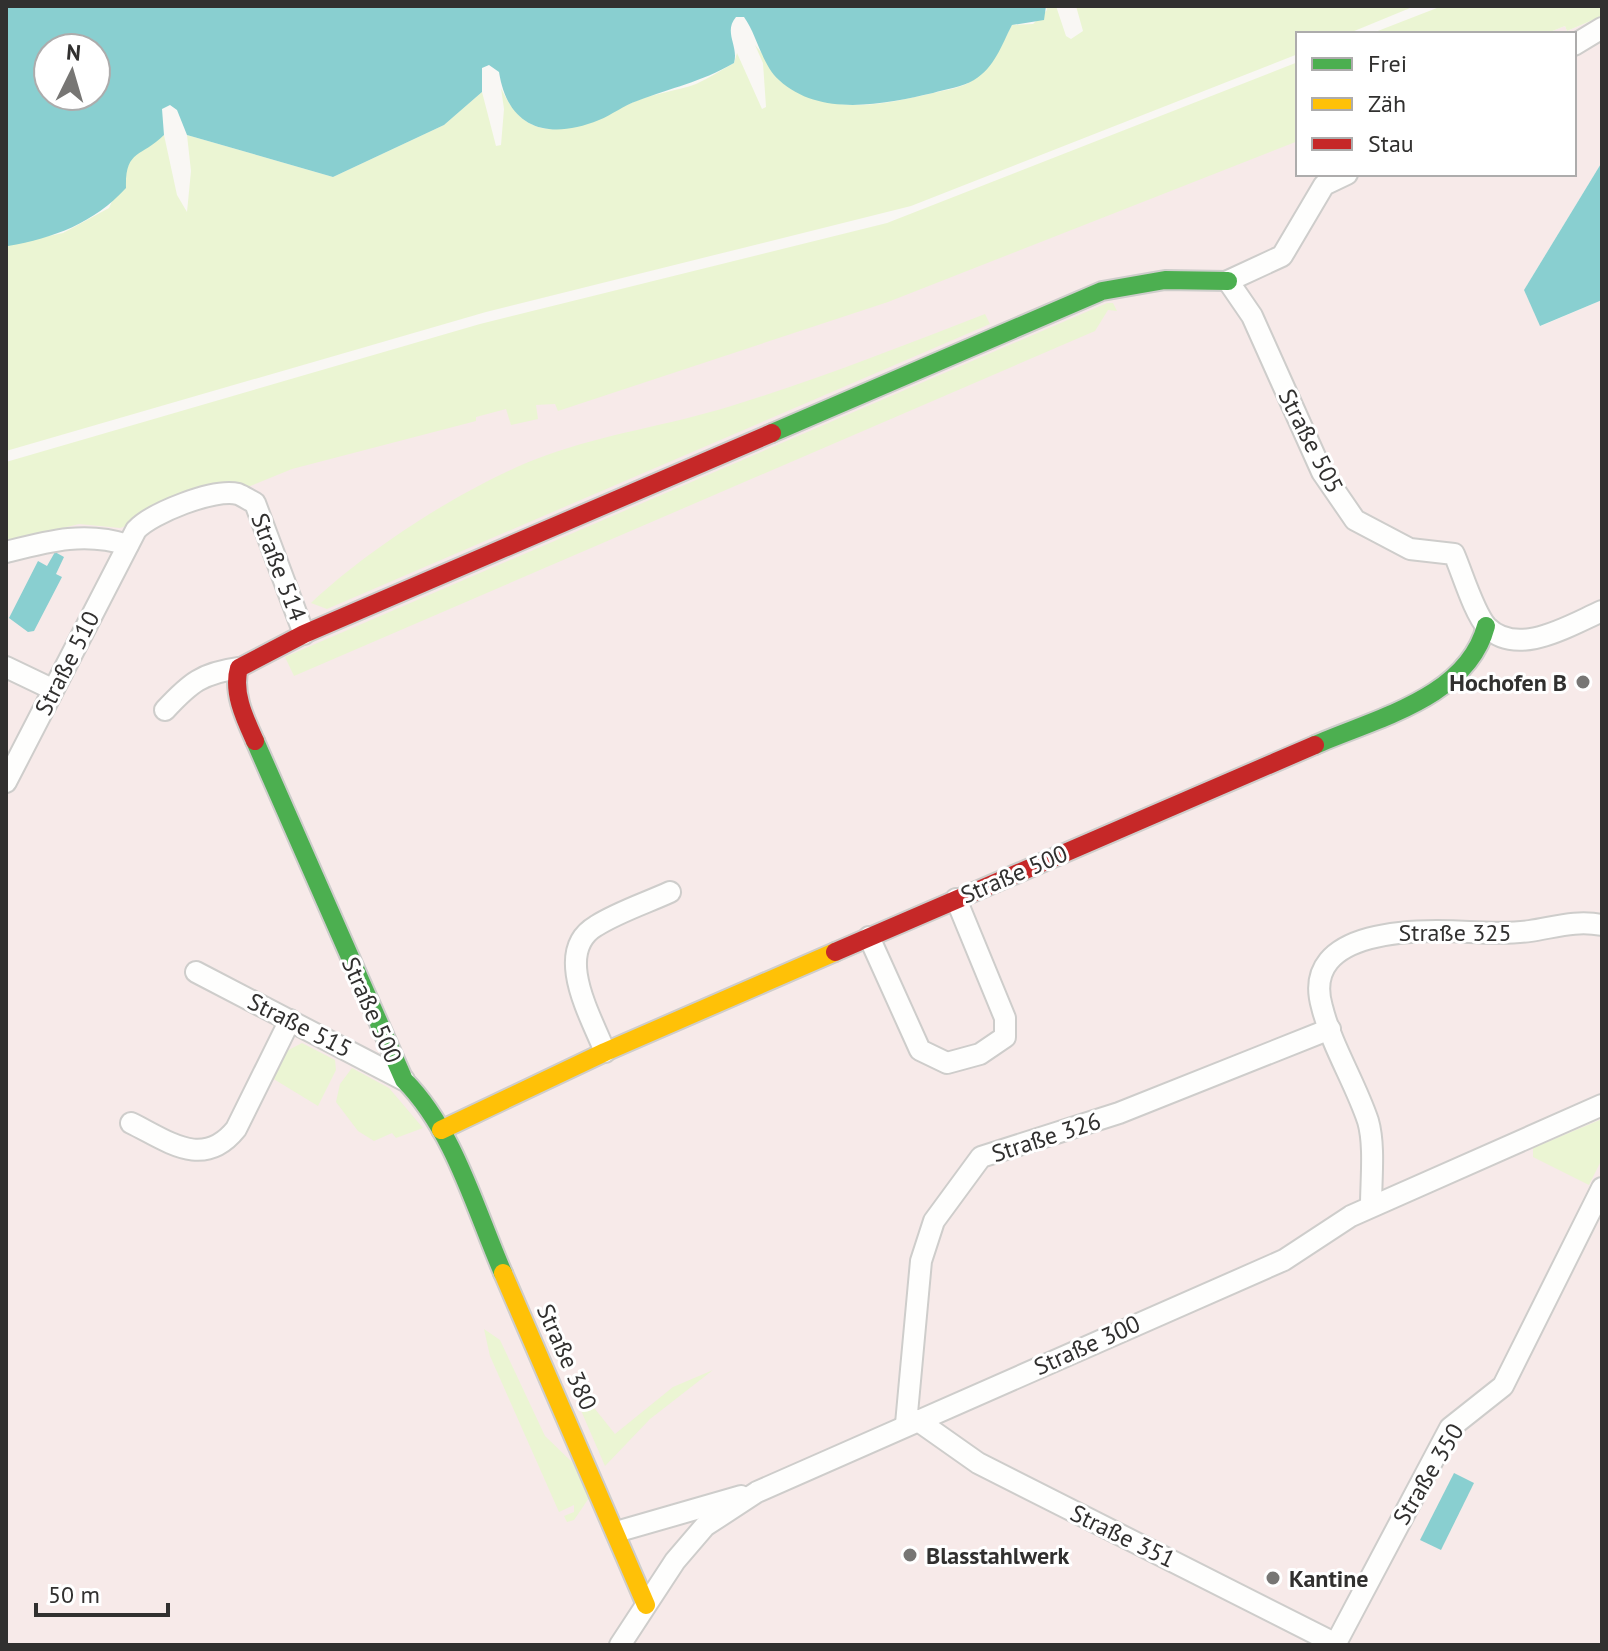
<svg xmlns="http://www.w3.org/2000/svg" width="1608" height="1651" viewBox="0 0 1608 1651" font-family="'PT Sans',sans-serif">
	<rect width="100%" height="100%" fill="#f9f7f4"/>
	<path fill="#f7eae9" d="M1602 16V162L1524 290 1541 326 1602 300V1645H6V538L1298 130V174H1574V34H1545L1565 26 1567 31Z"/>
	<g fill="#ebf5d3">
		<path d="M1046 6H1056L1066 36 1071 39 1083 31 1076 6H1415L1347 34H1298V54L911 206 486 312 6 451V245L63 233 109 208 132 156 164 135 177 195 187 212 191 171 187 135 333 177 444 125 482 92 496 146 501 145 504 109 501 88C533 159 586 121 636 101 655 93 677 91 696 84 709 78 721 70 734 63L737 53 762 109 766 107 763 63 755 45C773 65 774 79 801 93 843 114 890 103 933 93 945 90 963 88 973 80 992 67 1002 44 1012 25L1033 24 1047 10Z"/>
		<path d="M1442 6H1602V16L1567 31 1565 26 1545 34H1370Z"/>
		<path d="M1298 62V141L888 302 558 411 555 404 536 405 538 419 511 425 506 409 476 417V421L292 469 243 489 120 528 79 524 6 542V462L480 324 887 223Z"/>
		<path d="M1107 303H1113L1117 311 1108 310 1095 331 294 676 285 657Z"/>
		<path d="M985 314 990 324 327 609 311 603C369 548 471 482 547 455 605 434 669 425 728 407 816 380 900 347 985 314Z"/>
		<path d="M302 1043 335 1060 336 1070 318 1106 272 1078 281 1054Z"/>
		<path d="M352 1068 389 1088 423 1128 396 1138 392 1133 374 1141 358 1131 336 1102 340 1084Z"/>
		<path d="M1602 1119V1159L1589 1185 1533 1157V1148Z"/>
		<path d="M484 1329 500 1340 545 1436 573 1463 589 1498 574 1520 567 1522 564 1516 574 1512V1505L559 1512 490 1356Z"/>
		<path d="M713 1370 650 1419 605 1466 573 1392 583 1394 615 1434 673 1387Z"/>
	</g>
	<g fill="#89cfd0" fill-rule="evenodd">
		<path d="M6 6H1046L1044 20 1012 25C1001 46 995 67 974 80 962 87 946 89 933 93 885 104 820 118 779 80 762 65 757 35 744 17H736C723 32 739 46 734 63 699 83 673 87 637 101 624 105 612 115 599 120 550 140 508 130 499 72L489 65 482 68V92L444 125 333 177 187 135 177 110 170 105 162 109 164 135C141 158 125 149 126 188 94 223 54 238 8 246ZM48 48H96V96H48Z"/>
		<path d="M1602 162V300L1540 326 1524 290Z"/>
		<path d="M55 552 64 557 56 574 62 577 34 631 28 632 9 618 38 561 47 566Z"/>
		<path d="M1454 1473 1474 1483 1441 1550 1420 1540Z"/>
	</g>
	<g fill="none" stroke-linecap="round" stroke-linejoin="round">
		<defs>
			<g id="street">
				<path d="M1574 45 1602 28"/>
				<path d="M1347 174 1324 185 1282 256 1228 281 1252 316 1322 472 1355 520 1410 549 1454 554C1462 572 1474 613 1487 627 1518 658 1570 625 1602 611"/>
				<path d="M6 552C49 541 85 531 128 545"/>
				<path d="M6 667 52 689"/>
				<path d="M165 710C190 683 202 673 239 668"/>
				<path d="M6 782 136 530C152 513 214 488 238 494 243 496 249 500 255 503L304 634"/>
				<path d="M869 937 920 1050 947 1063 980 1054 1005 1037V1018L956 899"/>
				<path d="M196 972 404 1080"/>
				<path d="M605 1052C592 1018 552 952 596 926 618 912 646 903 670 892"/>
				<path d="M131 1123C168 1141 203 1170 236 1129L290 1020"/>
				<path d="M1371 1206C1371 1180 1375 1145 1368 1121 1355 1082 1332 1047 1322 1007 1299 927 1422 929 1469 932 1489 933 1511 934 1530 931 1556 927 1576 920 1602 925"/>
				<path d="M917 1420 978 1463 1336 1644"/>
				<path d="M906 1424 921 1261 934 1221 981 1157 1119 1113 1330 1029"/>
				<path d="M616 1532 741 1496"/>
				<path d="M620 1645 675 1561 705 1526 757 1492 1284 1260 1351 1216 1602 1105"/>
				<path d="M1335 1645 1450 1428 1503 1386 1602 1188"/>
			</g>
			<g id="fast">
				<path d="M772 433 1102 291 1165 280 1228 281"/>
				<path d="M255 741 404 1080C454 1130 475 1209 503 1273"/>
				<path d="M1315 745C1376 718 1467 698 1486 626"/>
			</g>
			<g id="slow">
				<path d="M441 1130 605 1052 835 952"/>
				<path d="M503 1273 646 1605"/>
			</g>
			<g id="jam">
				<path d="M255 741C245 719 232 692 239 668L304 634 772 433"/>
				<path d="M835 952 1315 745"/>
			</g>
		</defs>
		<use href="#street" stroke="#cecdcb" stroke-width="24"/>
		<use href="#fast" stroke="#cecdcb" stroke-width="22"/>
		<use href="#slow" stroke="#cecdcb" stroke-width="22"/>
		<use href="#jam" stroke="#cecdcb" stroke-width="22"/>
		<use href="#street" stroke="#fefefd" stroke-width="20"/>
		<use href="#fast" stroke="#4caf50" stroke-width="18"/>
		<use href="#slow" stroke="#ffc107" stroke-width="18"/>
		<use href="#jam" stroke="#c62828" stroke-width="18"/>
	</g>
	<g fill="#777674" stroke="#fff" stroke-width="3">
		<circle cx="1583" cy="682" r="8"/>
		<circle cx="910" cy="1555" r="8"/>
		<circle cx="1273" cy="1578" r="8"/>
	</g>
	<g text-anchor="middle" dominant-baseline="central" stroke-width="6" stroke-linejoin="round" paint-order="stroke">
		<g font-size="24" fill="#31302f" stroke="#fff">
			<text transform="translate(1311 441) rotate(63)">Straße 505</text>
			<text transform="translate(279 567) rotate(69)">Straße 514</text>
			<text transform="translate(67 663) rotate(-63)">Straße 510</text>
			<text transform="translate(1014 874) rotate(-23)">Straße 500</text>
			<text x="1455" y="932">Straße 325</text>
			<text transform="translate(372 1010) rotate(66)">Straße 500</text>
			<text transform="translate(300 1025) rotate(27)">Straße 515</text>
			<text transform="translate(1046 1137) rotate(-18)">Straße 326</text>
			<text transform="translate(1087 1345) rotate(-24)">Straße 300</text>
			<text transform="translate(567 1357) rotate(66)">Straße 380</text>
			<text transform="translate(1428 1474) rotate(-59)">Straße 350</text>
			<text transform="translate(1123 1536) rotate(26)">Straße 351</text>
		</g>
		<g font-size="24" font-weight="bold" fill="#31302f" stroke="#fff" text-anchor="start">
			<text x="1567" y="682" text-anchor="end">Hochofen B</text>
			<text x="926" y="1555">Blasstahlwerk</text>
			<text x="1289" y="1578">Kantine</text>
		</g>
	</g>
	<rect width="1608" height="1651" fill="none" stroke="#31302f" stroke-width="16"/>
	<rect x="1296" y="32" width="280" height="144" fill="#ffffff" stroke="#adacac" stroke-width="2"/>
	<rect x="1312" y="58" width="40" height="12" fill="#4caf50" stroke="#adacac" stroke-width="2"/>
	<text x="1368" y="72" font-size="24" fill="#31302f">Frei</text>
	<rect x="1312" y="98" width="40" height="12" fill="#ffc107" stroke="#adacac" stroke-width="2"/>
	<text x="1368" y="112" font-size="24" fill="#31302f">Zäh</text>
	<rect x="1312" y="138" width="40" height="12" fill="#c62828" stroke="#adacac" stroke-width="2"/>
	<text x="1368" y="152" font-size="24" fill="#31302f">Stau</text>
	<g transform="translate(72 72) rotate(5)"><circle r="38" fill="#ffffff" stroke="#adacac" stroke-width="2"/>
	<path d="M0-6L14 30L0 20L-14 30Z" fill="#777674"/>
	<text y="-12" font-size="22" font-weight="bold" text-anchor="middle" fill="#31302f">N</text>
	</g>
	<path d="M36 1603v12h132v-12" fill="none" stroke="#31302f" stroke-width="4"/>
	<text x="48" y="1603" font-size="24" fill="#31302f" stroke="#ffffff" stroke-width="6" paint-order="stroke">50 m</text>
</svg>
